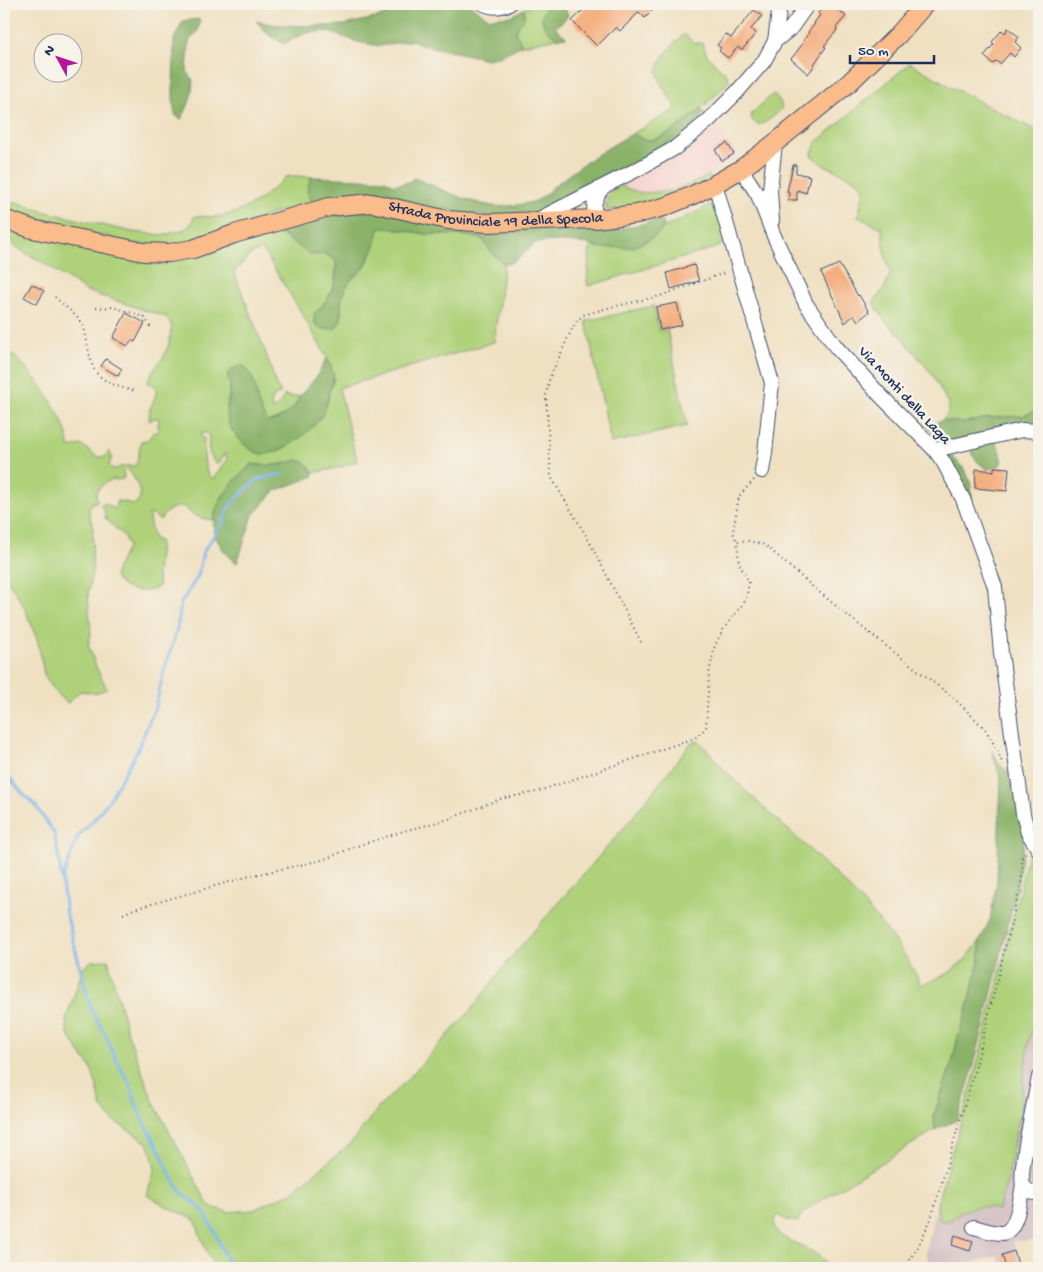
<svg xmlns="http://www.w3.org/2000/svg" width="1043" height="1272" viewBox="0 0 1043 1272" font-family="'Gochi Hand',sans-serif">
	<rect width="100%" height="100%" fill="#f7f3e8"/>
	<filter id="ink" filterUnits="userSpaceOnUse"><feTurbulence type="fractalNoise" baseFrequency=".02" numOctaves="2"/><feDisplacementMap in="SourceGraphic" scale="10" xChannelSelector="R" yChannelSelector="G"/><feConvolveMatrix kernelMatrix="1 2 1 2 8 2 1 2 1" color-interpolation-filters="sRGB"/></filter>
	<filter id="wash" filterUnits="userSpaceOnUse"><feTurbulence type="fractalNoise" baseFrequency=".0096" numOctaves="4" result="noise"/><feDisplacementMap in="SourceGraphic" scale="20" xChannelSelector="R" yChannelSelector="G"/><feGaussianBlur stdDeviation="1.12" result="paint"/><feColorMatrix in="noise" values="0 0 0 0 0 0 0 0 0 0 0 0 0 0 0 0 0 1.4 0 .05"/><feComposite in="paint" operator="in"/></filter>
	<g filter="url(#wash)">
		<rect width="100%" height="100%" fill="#efe0c1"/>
		<path fill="#f7d0cd" d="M714 123 738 156 703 179 672 191 641 193 620 186 668 160 692 143Z"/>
		<path fill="#d2bec3" d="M1039 1013V1238L1029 1241H1013L1021 1266 1013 1268H1002L998 1255 957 1268H930L926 1252 937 1203 939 1218 955 1219 959 1213 968 1209 986 1207 998 1210 1008 1178 1014 1140 1020 1115 1022 1089 1029 1039Z"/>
		<g fill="#aed179" stroke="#64806c" fill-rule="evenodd">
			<path d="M533 4H549L547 5 552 34 558 38 522 45 515 31C520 21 525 22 524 9Z"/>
			<path d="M684 34 694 43H702L708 57 727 75 729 81C715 96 662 151 640 138 638 137 636 135 634 133L676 109 662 85 657 71 665 53Z"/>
			<path d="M910 63 953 88 1039 132V409L1023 416 989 418 962 423 943 420 948 413 949 405 932 374 900 335 886 322 873 303 884 289 891 273 885 255 882 228 858 217 864 191 858 181 820 163 811 155 816 143 825 135Z"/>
			<path d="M773 94C778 98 783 103 781 110 773 116 757 134 751 117L752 113Z"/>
			<path d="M709 175 711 180 647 207 606 210C605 196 609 194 620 186L641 193 672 191 703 179Z"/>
			<path d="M295 176 312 177C308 184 307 194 312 201L193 241 166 246 136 244 4 211V208L16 202 46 212 132 232 165 235 188 228 195 216 218 217 240 211 260 200 286 177Z"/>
			<path d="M718 199 729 240 715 248 588 286 587 282 590 244 596 247H634L661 231 664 227 672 224 701 210Z"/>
			<path d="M4 223 141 258 274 229 290 241 325 254 336 261C338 282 330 300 314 314L341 320C341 310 340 298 344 289 349 280 357 276 363 269 371 259 376 241 379 229L386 227 426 234 459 235 483 239 491 252 504 264 494 342 339 388 357 461 342 467 313 473 310 467 297 460C282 465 268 467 252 464L234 481 220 500 213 520C200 519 191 515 183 506 172 507 166 511 160 520L153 515 148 514C150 521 151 534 155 540H158L160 543 157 575 159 586 155 589C140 593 123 592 114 576 117 566 123 557 128 546L124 536 105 518V511L100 505 103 503 107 504 115 509 117 501 126 502 133 505C137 503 140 501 140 496 141 489 132 472 126 468L123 471 124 478C119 481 117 479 112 480 105 482 99 487 96 493L97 501 91 504 89 510 90 518 93 525 92 572 88 594 91 634 88 645 97 669 107 689 95 693 80 691 68 703 60 697 52 687 44 674 38 642 25 609 14 589 4 577V349C26 362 55 402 64 426 67 433 68 441 70 448L81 445 91 452 97 457H105L109 451C113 458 111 460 109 466L111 468 115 469 124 466H135L137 462 141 441C149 440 150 438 153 432L157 433 158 432C156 427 160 423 158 418H155L149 421C150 417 149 413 150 409 153 401 164 383 147 383L152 372 163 358 169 344 172 326 166 317 86 291 42 262 22 251 4 237ZM262 249 301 312 330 363 334 379 329 391 328 401 324 411 319 419 297 440 247 447 230 426 227 407 230 385 244 366C248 373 254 381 255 388 258 401 258 412 268 422 285 418 293 411 300 396L290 397 285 395 278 406 273 409 271 408 273 397 281 393 276 385 268 359 234 272 250 255ZM203 433H206L209 436C208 448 208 455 216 464L220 463 224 454H226L227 461 223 465 213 479C202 473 204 450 204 438L201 437V434Z"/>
			<path d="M654 306 659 331 667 329 687 426 611 443 586 321Z"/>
			<path d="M699 741C710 753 720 766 732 778 779 823 829 864 872 913 891 935 909 958 921 985L947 974 965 960 980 941V958L966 1014 958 1037 953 1060 934 1115 935 1130 813 1205 801 1215 798 1222C791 1221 785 1221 779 1215L774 1220C775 1222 774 1225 775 1228 781 1244 818 1245 828 1268H215L204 1245 195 1220 173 1210 147 1195 155 1169 152 1155 147 1143 133 1133 112 1120 101 1106 97 1086 90 1066 80 1053 68 1034 66 1020 83 968 91 961 108 960 127 1031 153 1101 209 1206 228 1212 253 1210 292 1192 350 1144 379 1107 406 1081 471 1010 512 956 629 822 691 743Z"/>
			<path d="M1036 848 1039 852V1013L1029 1039 1022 1089 1020 1115 1014 1140 1008 1178 998 1210C994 1209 990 1207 986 1207 978 1206 965 1209 959 1214 953 1219 950 1222 941 1221L939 1218 937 1203 976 1070 1013 920 1028 854Z"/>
		</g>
		<g fill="#8ab369" stroke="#527164">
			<path d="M411 4H470L478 11 489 18 511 16 524 9C526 21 520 21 515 31L522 45 502 55 488 59 422 45 413 40 380 46 358 42 326 31 306 33 283 44 268 34 256 21 277 25 324 26 344 25 380 17 396 9Z"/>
			<path d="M549 4H559L566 10 568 16 555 28 566 37 558 38C544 29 535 19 549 4Z"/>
			<path d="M199 19 200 23 197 32 189 41 187 72 193 80C192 96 189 106 181 119L175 115 173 98 174 39 183 21Z"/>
			<path d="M701 109 704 113 702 116 691 130 655 155 533 215 508 218 450 212 395 198 369 195 347 196 312 201C305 192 307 186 312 177L385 180 394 185 409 182 414 178C440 188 465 202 493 206 501 208 530 204 538 200 545 196 551 188 558 183 582 164 608 147 634 133 636 135 638 137 640 138 656 148 689 119 701 109Z"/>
			<path d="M364 210 507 228 572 229 592 231 619 229 659 220 663 222 664 227 656 236 634 247 605 248 596 247 590 244 552 241 535 243 519 258 511 263 504 264 491 252 483 239 459 235 426 234 386 227 379 229 375 246 363 269 355 275 344 290 341 303V320L336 328C327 330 322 330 315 324L314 314C330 300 338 282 336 261L325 254 311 255 274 229 302 220Z"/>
			<path d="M326 359C330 364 335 374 333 380 333 384 330 387 329 391 328 397 328 403 325 410 317 428 285 453 265 454 251 455 237 438 230 427 223 414 231 399 230 385 230 382 228 378 227 374 232 368 236 366 244 366 261 382 252 407 269 422L277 420 295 407 300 396 317 376Z"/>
			<path d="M1039 409V422L942 443 924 425 935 423 943 420 962 423 989 418 1023 416Z"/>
			<path d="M993 438C998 446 1005 456 1000 465L994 468 987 469C976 461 971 458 971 443Z"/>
			<path d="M945 454C956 456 967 471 970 482 971 487 972 493 972 499L968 501Z"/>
			<path d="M297 460C309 462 309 466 314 476L275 491 253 515 237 563C193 529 219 493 252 464 268 467 282 465 297 460Z"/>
			<path d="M992 750 1001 766 1013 776 1025 834 1017 888 973 1069 957 1120 935 1130 934 1115 953 1060 958 1037 966 1014 980 958V941L990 920 997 881 1001 779 995 762Z"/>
		</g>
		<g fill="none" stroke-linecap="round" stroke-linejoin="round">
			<g stroke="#7db6ee" stroke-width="3">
				<path d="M4 771 22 793 35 805 54 833 59 859 66 913 91 1009 106 1036 116 1060 130 1084 138 1110 158 1147 170 1174 180 1191 202 1209 215 1232 230 1268"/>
				<path d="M62 880 78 836 92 822 108 802 137 751 155 708 165 667 173 643 178 624 181 603 198 576 203 552 222 524 229 507 244 491 258 479 282 474"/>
			</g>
		</g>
		<g id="blocks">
			<g fill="#f4ad7e">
				<path d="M589 4H659L645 18 639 12 620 31 616 27 597 46 572 21Z"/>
				<path d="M825 4 832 10 835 7 846 16 836 28 837 30 824 46 826 47 814 64 815 65 808 74 791 59 804 42 803 41 809 33 808 32 815 24 814 23 820 15 818 13Z"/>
				<path d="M754 10 762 16 751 29 756 33 742 50 738 47 728 58 719 51 721 48 717 45 726 34 731 38Z"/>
				<path d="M1008 28 1019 37 1015 42 1021 48 1014 57 1010 53 1000 64 996 61 993 64 984 56 994 44 992 42 1002 30 1005 33Z"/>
				<path d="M727 143 734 154 722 161 715 150Z"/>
				<path d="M793 165H796V173L810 176 806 193 797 190V200H788L789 193 787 192Z"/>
				<path d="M839 264 858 296 859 295 869 312 858 321 854 315 845 323 821 272Z"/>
				<path d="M694 265 699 281 671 289 667 273Z"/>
				<path d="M32 284 44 291 37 304 24 297Z"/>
				<path d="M677 303 682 325 660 330 656 307Z"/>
				<path d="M126 313 145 323 135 342 132 340 128 346 113 338Z"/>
				<path d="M106 359 122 369 118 376 101 366Z"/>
				<path d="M994 467 1009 468 1007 491 975 488 976 469 994 471Z"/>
				<path d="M955 1235 973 1241 970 1251 952 1245Z"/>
				<path d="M1014 1251 1018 1264 1006 1268 1002 1255Z"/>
			</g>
		</g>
	</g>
	<g filter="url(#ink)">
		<use href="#blocks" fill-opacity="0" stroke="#3b4a6d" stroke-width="1"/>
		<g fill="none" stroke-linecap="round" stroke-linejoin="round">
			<defs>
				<g id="minor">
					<path d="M484 4C493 8 499 7 509 4"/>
					<path d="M775 41 791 28 808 4"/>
					<path d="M741 169 758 195 774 236 806 304 836 347 880 395 935 450 944 463 963 499 995 587 1001 653 1023 814 1028 833 1039 850"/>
					<path d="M715 184 772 383 765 453 762 471"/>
					<path d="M595 219C593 204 594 199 603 187"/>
					<path d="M537 220 638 169 675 148 708 121 737 92 764 61 775 41 780 4"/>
					<path d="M772 221 770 190 775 143"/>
					<path d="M935 450 1022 430 1039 431"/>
					<path d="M1039 1077C1036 1094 1018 1174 1023 1185 1026 1192 1033 1193 1039 1194"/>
					<path d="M974 1227C982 1229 993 1233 1001 1233 1018 1233 1020 1197 1023 1185"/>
				</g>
				<g id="major">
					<path id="s1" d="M4 219 32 229 144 252 169 253 193 249 234 234 329 207 372 203 448 220 488 223 595 219 637 214 664 207 691 196 715 184 741 169 775 143 850 82 899 34 925 4"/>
				</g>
			</defs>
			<use href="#minor" stroke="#3b4a6d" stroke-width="16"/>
			<use href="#major" stroke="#3b4a6d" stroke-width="20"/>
			<g stroke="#3b4a6d" stroke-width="2" stroke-dasharray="1 4" stroke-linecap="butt">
				<path d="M55 297C62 304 79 317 83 325 87 336 88 352 92 364 96 381 122 389 137 391"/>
				<path d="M96 308 113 307 136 314 145 318 151 328"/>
				<path d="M754 480 739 496 733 532 737 542 749 541 765 545 813 587 863 628 955 699 986 730 997 750 1003 765"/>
				<path d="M641 642 587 537 551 477 546 394 550 377 571 331 577 321 583 315 608 308 660 296 727 272"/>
				<path d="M123 914 134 909 250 876 322 860 357 846 404 831 449 819 500 799 536 792 695 738 706 728 709 673 715 645 724 628 746 600 749 582 739 563 737 542"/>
				<path d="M903 1268 918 1247 931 1219 976 1066 1022 879V857L1026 852"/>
			</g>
			<use href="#minor" stroke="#fff" stroke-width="14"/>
			<use href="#major" stroke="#fabc8b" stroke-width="18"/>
		</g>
	</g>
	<g text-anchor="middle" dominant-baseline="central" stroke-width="5" stroke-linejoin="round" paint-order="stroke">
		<g font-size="15" fill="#1b2f5e" stroke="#f7f3e8">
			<text stroke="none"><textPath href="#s1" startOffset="504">Strada Provinciale 19 della Specola</textPath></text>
			<text transform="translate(904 396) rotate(47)">Via Monti della Laga</text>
		</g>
	</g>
	<rect width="1043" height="1272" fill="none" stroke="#f7f3e8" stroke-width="20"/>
	<g transform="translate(58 58) rotate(310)"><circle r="24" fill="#f7f3e8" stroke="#9fa5b1"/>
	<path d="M0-4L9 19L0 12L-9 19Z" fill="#b5179e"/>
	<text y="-8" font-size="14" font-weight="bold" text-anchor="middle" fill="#1b2f5e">N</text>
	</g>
	<path d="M850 55v8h84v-8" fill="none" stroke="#1b2f5e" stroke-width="2.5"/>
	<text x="858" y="55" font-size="15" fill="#1b2f5e" stroke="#f7f3e8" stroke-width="4" paint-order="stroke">50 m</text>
</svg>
